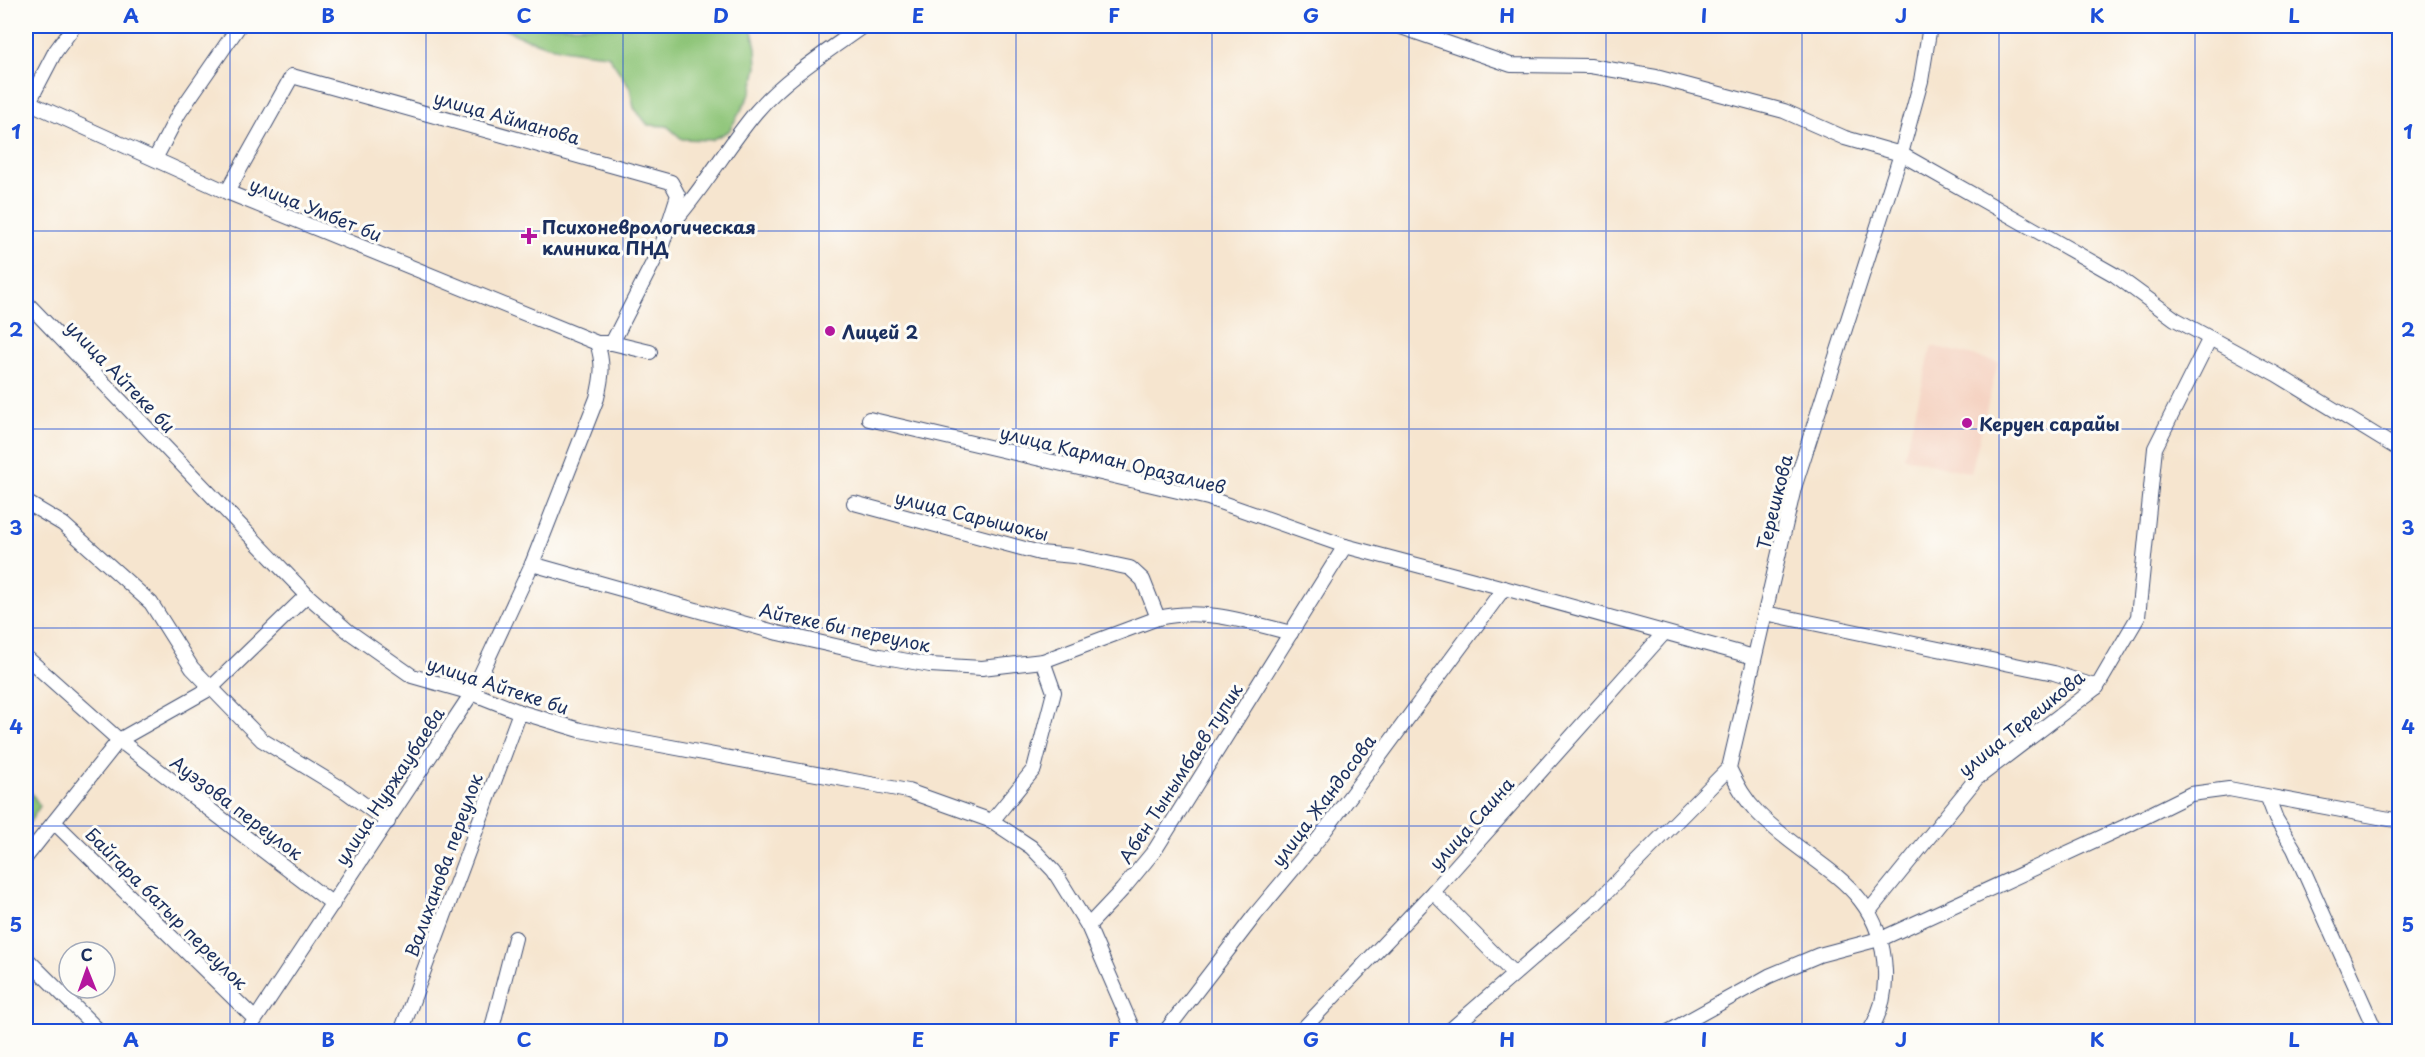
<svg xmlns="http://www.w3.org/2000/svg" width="2425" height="1057" viewBox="0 0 2425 1057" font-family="'Playpen Sans',sans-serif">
	<rect width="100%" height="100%" fill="#fdfcf7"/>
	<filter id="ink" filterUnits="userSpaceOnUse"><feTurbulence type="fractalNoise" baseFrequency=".0167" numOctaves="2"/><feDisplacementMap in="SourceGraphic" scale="12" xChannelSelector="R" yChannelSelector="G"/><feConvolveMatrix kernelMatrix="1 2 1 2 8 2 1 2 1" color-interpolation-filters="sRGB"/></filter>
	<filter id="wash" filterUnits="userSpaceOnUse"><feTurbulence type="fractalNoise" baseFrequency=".008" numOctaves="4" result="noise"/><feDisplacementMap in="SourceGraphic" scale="24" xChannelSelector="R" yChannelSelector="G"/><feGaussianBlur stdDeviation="1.35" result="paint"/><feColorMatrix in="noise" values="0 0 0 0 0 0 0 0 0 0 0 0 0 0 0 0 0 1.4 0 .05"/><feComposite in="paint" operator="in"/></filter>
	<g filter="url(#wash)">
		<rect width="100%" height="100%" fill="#f6e5cf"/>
		<path fill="#f5d3c2" d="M1932 346 1998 362 1971 473 1904 457Z"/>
		<g fill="#8ec578" stroke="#547a6b" stroke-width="1.5">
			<path d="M498 26H751L756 48 757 67 751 93 729 131 711 140 682 139 667 126 648 125 634 108 630 88 608 55C564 51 537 46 498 26Z"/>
			<path d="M26 785 40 806 26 828Z"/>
		</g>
	</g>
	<g filter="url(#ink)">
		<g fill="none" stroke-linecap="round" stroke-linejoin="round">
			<defs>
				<g id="minor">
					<path d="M1398 26 1511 65 1590 66 1656 77 1784 111 1845 138 1901 154 2115 275 2175 319 2276 374 2400 450"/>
					<path d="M26 101 227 192 597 343H612L650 352"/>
					<path d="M29 102 55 52 74 26"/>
					<path d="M155 159 179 113 239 26"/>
					<path d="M227 192 292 76 671 182 678 195 662 245 612 343"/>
					<path d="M670 226C703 190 725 149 756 112 784 79 828 51 863 26"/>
					<path d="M26 302 307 595 348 631 412 676 472 693 520 712 580 730 908 791 992 821 1031 847 1054 871 1088 926 1134 1032"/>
					<path d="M869 419 1208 498 1345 546 1504 588 1754 657"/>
					<path d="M26 502 63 524 151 603 192 668 262 740 344 790 388 822"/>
					<path d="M854 503 1040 553 1074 556 1130 568 1143 580 1158 618"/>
					<path d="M532 564 778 633 880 656 930 665 982 668 1043 661 1158 618C1204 607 1247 622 1291 633"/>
					<path d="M1765 613 2054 673 2097 687"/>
					<path d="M26 657 119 740 333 904"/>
					<path d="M2268 798 2276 819 2294 849 2376 1032"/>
					<path d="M992 821 1034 769 1054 692 1043 661"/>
					<path d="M54 822 255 1019"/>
					<path d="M26 857 119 740 211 688 307 595"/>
					<path d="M1433 892 1514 974"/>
					<path d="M1869 911 1976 779 2097 687 2138 617 2155 448 2210 338"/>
					<path d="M1088 926 1122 890 1155 850 1345 546"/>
					<path d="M26 958 100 1032"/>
					<path d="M247 1032 472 693 532 564 597 398C602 377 604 364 597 343"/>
					<path d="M401 1032 520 712"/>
					<path d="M491 1032 515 938"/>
					<path d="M1165 1032 1255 915 1320 837 1504 588"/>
					<path d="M1300 1032 1433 892 1664 633"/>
					<path d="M1448 1032 1595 904 1729 768"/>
					<path d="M1668 1032 1769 976 1819 955 1883 938 2126 826 2191 794 2229 789 2400 821"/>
					<path d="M1869 1032C1882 1012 1886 993 1885 971 1881 882 1812 868 1759 814 1745 800 1737 785 1729 768L1794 488 1901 154 1921 81 1930 26"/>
				</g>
			</defs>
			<use href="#minor" stroke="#3c4a6f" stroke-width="16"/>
			<use href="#minor" stroke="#fff" stroke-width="14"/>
		</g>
	</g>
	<path fill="none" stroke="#1d4ed8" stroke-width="1.5" stroke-opacity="0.55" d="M230 26V1032M426 26V1032M623 26V1032M819 26V1032M1016 26V1032M1212 26V1032M1409 26V1032M1606 26V1032M1802 26V1032M1999 26V1032M2195 26V1032M26 231H2400M26 429H2400M26 628H2400M26 826H2400"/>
	<g fill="#b5179e" stroke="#fdfcf7" stroke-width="2">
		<path d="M526 227h6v6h6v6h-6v6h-6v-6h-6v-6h6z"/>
		<circle cx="830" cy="331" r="6"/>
		<circle cx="1967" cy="423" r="6"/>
	</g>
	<g text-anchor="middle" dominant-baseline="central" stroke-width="6" stroke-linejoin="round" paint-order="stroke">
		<g font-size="18" fill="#1b2f5e" stroke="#fdfcf7">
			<text transform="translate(507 117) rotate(16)">улица Айманова</text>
			<text transform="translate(316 209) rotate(22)">улица Умбет би</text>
			<text transform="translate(121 376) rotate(46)">улица Айтеке би</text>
			<text transform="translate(1113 459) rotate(14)">улица Карман Оразалиев</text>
			<text transform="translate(1774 502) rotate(-76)">Терешкова</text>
			<text transform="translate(972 515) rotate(14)">улица Сарышокы</text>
			<text transform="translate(845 627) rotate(12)">Айтеке би переулок</text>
			<text transform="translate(498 685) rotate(18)">улица Айтеке би</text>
			<text transform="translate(2021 723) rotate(-39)">улица Терешкова</text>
			<text transform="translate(1180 773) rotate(-57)">Абен Тынымбаев тупик</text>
			<text transform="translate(389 786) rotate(-57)">улица Нуржаубаева</text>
			<text transform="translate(1323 800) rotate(-53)">улица Жандосова</text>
			<text transform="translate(237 807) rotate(37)">Ауэзова переулок</text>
			<text transform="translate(1471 823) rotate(-48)">улица Саина</text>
			<text transform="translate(443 865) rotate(-70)">Валиханова переулок</text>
			<text transform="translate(167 908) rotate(45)">Байгара батыр переулок</text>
		</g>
		<g font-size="18" font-weight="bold" fill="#1b2f5e" stroke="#fdfcf7" text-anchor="start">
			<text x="542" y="226">Психоневрологическая<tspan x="542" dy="21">клиника ПНД</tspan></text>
			<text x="842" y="331">Лицей 2</text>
			<text x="1979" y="423">Керуен сарайы</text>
		</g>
	</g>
	<rect width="2425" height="1057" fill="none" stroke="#fdfcf7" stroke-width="66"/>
	<g transform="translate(87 970) rotate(359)"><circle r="28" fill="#fdfcf7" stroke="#a3aaba" stroke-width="1.5"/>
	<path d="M0-4.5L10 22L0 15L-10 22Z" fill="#b5179e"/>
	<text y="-9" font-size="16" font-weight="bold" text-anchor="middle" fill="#1b2f5e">С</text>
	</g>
	<rect x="33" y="33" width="2359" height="991" fill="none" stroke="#1d4ed8" stroke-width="2"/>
	<g font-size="20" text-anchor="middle" font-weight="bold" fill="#1d4ed8">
		<text x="131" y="23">A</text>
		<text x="328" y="23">B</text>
		<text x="524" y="23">C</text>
		<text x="721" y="23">D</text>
		<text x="918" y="23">E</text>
		<text x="1114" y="23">F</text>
		<text x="1311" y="23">G</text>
		<text x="1507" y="23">H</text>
		<text x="1704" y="23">I</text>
		<text x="1901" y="23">J</text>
		<text x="2097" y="23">K</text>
		<text x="2294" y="23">L</text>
		<text x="16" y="139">1</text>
		<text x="2408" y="139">1</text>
		<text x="16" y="337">2</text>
		<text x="2408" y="337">2</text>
		<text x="16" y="535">3</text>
		<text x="2408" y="535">3</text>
		<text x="16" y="734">4</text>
		<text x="2408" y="734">4</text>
		<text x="16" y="932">5</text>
		<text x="2408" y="932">5</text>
		<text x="131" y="1047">A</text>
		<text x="328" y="1047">B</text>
		<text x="524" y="1047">C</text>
		<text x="721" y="1047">D</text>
		<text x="918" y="1047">E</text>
		<text x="1114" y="1047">F</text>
		<text x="1311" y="1047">G</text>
		<text x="1507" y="1047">H</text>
		<text x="1704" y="1047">I</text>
		<text x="1901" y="1047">J</text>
		<text x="2097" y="1047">K</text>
		<text x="2294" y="1047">L</text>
	</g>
</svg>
